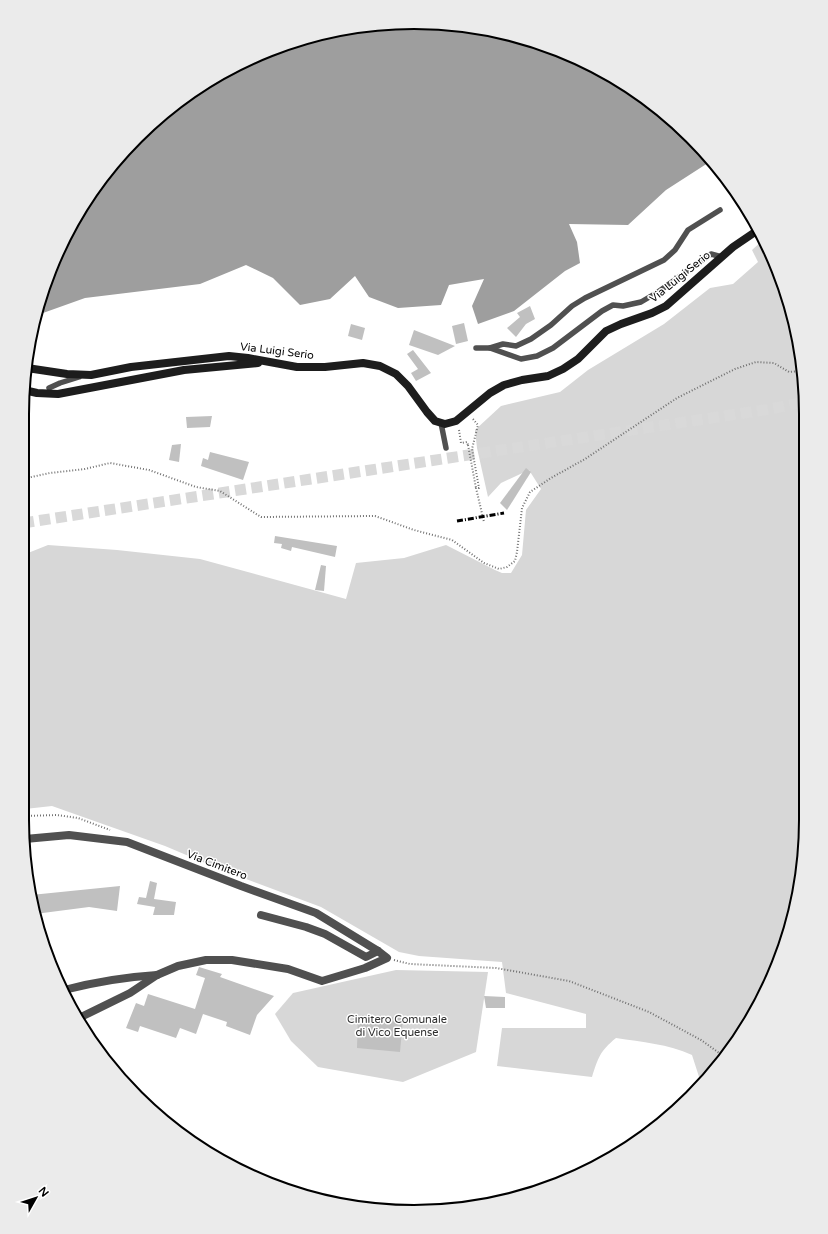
<svg xmlns="http://www.w3.org/2000/svg" width="828" height="1234" viewBox="0 0 828 1234" font-family="'Varela Round',sans-serif">
	<rect width="100%" height="100%" fill="#fff"/>
	<g fill="#d7d7d7">
		<path d="M763 240 776 264 798 337 806 414V820L799 896 765 994 701 1083 692 1055C668 1044 642 1042 616 1038 600 1051 598 1058 592 1077L497 1066 502 1028H586V1014L506 993 502 962 419 956 399 952 321 907 217 868 165 846 52 806 25 809 23 555 48 545 117 550 200 559 346 599 356 563 404 558 446 545 495 570 502 573H511L522 555 526 510 541 489 529 470 501 483 488 497 477 448 475 430 501 406 560 392 588 370 664 324 710 288 733 284 758 262 752 250Z"/>
		<path d="M396 970 488 972 476 1052 403 1082 318 1067 291 1041 275 1014 293 993Z"/>
	</g>
	<path fill="#9e9e9e" d="M414 22 490 29 564 52 632 88 691 137 711 161 666 190 628 225 569 224 577 242 580 263 565 271 514 311 478 324 472 306 484 279 449 285 441 305 398 308 369 297 355 276 330 299 300 305 273 278 246 265 200 284 85 298 43 313H38L63 240 137 137 196 88 264 52 308 38 337 30Z"/>
	<g fill="#c0c0c0">
		<path d="M530 306 535 319 526 324 516 337 507 328 520 317 517 313Z"/>
		<path d="M464 323 468 341 456 344 452 326Z"/>
		<path d="M351 324 365 328 362 340 348 336Z"/>
		<path d="M414 330 455 346 438 355 409 345Z"/>
		<path d="M413 350 431 373 416 381 411 373 418 369 407 354Z"/>
		<path d="M212 416 210 427 187 428 186 417Z"/>
		<path d="M181 444 179 462 169 460 172 445Z"/>
		<path d="M210 452 249 462 243 480 201 466 203 458 208 460Z"/>
		<path d="M526 468 531 472 507 510 500 503Z"/>
		<path d="M275 536 337 546 335 557 292 547 291 551 281 548 282 544 274 543Z"/>
		<path d="M321 565 326 566 324 591 315 590Z"/>
		<path d="M150 881 157 883 154 899 176 902 174 915H153L155 907 137 904 139 897 146 898Z"/>
		<path d="M120 886 117 911 89 907 35 914 31 895Z"/>
		<path d="M199 967 222 974 220 977 274 996 257 1015 250 1035 226 1026 227 1022 203 1014 196 1034 180 1028 176 1038 140 1026 138 1032 126 1028 136 1003 144 1006 148 994 195 1009 205 978 196 975Z"/>
		<path d="M484 996 505 997V1008H486Z"/>
		<path d="M358 1015 403 1018 400 1052 357 1048Z"/>
	</g>
	<g fill="none" stroke-linecap="round" stroke-linejoin="round">
		<path stroke="#d9d9d9" stroke-width="11" stroke-dasharray="11 5.5" stroke-linecap="butt" d="M23 523 770 409 805 402"/>
		<g stroke="#727272" stroke-width="2" stroke-dasharray="1 2" stroke-linecap="butt">
			<path d="M473 419 478 425 472 449 479 488H476L484 522"/>
			<path d="M459 430 461 443 467 442 468 445"/>
			<path d="M22 479 50 473 85 469 110 463 149 470 196 487 220 491 261 517 375 516 414 530 452 540 484 563 499 569 507 567 515 561 517 552 522 508 530 492 551 478 585 459 677 398 735 369 756 362 774 363 789 372 802 371"/>
			<path d="M25 816 57 815 78 818 110 830"/>
			<path d="M394 960 410 964 496 968 569 981 649 1012 701 1040 722 1055"/>
		</g>
		<g stroke="#505050" stroke-width="5.5">
			<path d="M476 348H490L521 359 537 356 553 348 602 311 613 305 623 306 641 302 658 292 711 254 722 257"/>
			<path d="M490 348 503 344 516 346 531 339 551 325 572 306 585 298 664 260 675 250 688 230 720 210"/>
			<path d="M49 388 60 383 79 377"/>
			<path d="M441 423 446 448"/>
		</g>
		<path stroke="#505050" stroke-width="8" d="M64 990C95 982 125 977 157 975"/>
		<g stroke="#505050" stroke-width="8">
			<path d="M25 839 69 835 127 842 241 886 316 913 378 951 387 958 365 968 322 981 288 969 232 960H206L178 966 157 975 130 993 83 1016 79 1019"/>
			<path d="M261 915 306 927 325 934 366 957 378 951"/>
		</g>
		<g stroke="#1d1d1d" stroke-width="8">
			<path d="M27 368 67 374 91 375 131 367 229 356 248 358 297 367H325L363 363 380 366 396 374 408 386 427 412 435 421 445 424 456 421 490 393 504 385 522 380 548 376 563 369 578 359 606 331 621 324 652 313 666 306 733 247 758 230"/>
			<path d="M24 390 37 393 58 394 184 370 258 363"/>
		</g>
		<path stroke="#000" stroke-width="3" stroke-dasharray="6 2 1 2" stroke-linecap="butt" d="M457 521 504 513"/>
		<path stroke="#727272" stroke-width="2" stroke-dasharray="1 2" stroke-linecap="butt" d="M468 445 476 488"/>
	</g>
	<g text-anchor="middle" dominant-baseline="central" stroke-width="3" stroke-linejoin="round" paint-order="stroke">
		<g font-size="11" fill="#000" stroke="#fff">
			<text transform="translate(680 277) rotate(-39)">Via Luigi Serio</text>
			<text transform="translate(277 351) rotate(7)">Via Luigi Serio</text>
			<text transform="translate(217 865) rotate(21)">Via Cimitero</text>
		</g>
		<g font-size="11" fill="#2e2e2e" stroke="#fff">
			<text x="397" y="1019">Cimitero Comunale<tspan x="397" dy="13">di Vico Equense</tspan></text>
		</g>
	</g>
	<path d="M0 0H828V1234H0ZM414 29H414A385 385 0 0 1 799 414V820A385 385 0 0 1 414 1205H414A385 385 0 0 1 29 820V414A385 385 0 0 1 414 29Z" fill="#ebebeb" fill-rule="evenodd"/>
	<path fill="none" stroke="#000" stroke-width="2" d="M414 29H414A385 385 0 0 1 799 414V820A385 385 0 0 1 414 1205H414A385 385 0 0 1 29 820V414A385 385 0 0 1 414 29Z"/>
	<g transform="translate(36 1198) rotate(51)" stroke="#ffffff" stroke-width="3" paint-order="stroke">
	<path d="M0-3L7 15L0 10L-7 15Z" fill="#000000"/>
	<text y="-6" font-size="11" font-weight="bold" text-anchor="middle" fill="#000000">N</text>
	</g>
</svg>
